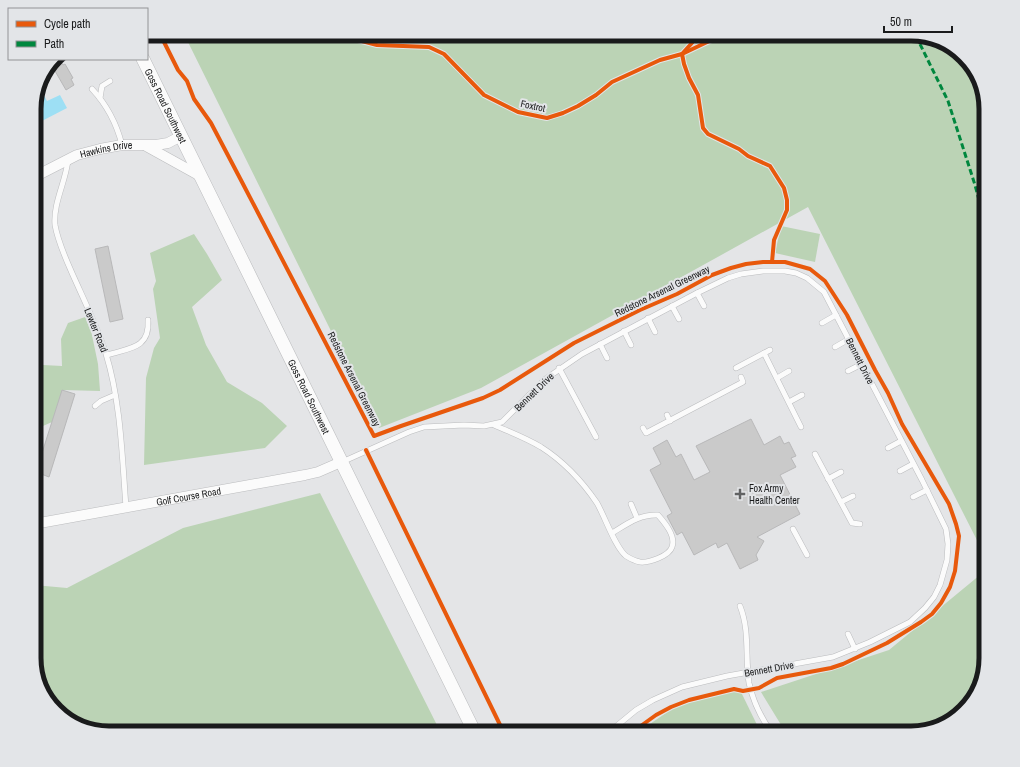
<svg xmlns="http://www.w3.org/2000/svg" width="1020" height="767" viewBox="0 0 1020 767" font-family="'Archivo Narrow',sans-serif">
	<rect width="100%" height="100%" fill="#e4e5e7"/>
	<g fill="#bbd3b5">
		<path d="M184 34H911L957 50 978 76 986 109V558L808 207 481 388 379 428Z"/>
		<path d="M781 226 820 234 815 262 775 253Z"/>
		<path d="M194 234 207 254 222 280 192 307 206 345 227 382 262 403 287 426 265 448 144 465 146 378 154 348 160 338 153 289 156 281 150 253Z"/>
		<path d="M88 316 98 364 100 391 63 390 52 422 34 430V376L43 365 62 366 61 339 68 323Z"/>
		<path d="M320 493 441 733H109L63 717 42 691 34 662V585L67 588 183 528Z"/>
		<path d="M986 570V658L970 704 944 725 910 733H786L761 692 889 650Z"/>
		<path d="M740 690 761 733H637L676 706Z"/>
	</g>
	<path fill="#9ddff4" d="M39 86 47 101 60 95 67 108 38 123C32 110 36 99 39 86Z"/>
	<g fill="#cacaca" stroke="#b8b8b9">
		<path d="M55 59H59L63 65 65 64 73 78 71 79 74 85 66 90 51 64Z"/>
		<path d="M108 246 123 319 110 322 95 249Z"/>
		<path d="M62 390 75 394 49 477 36 472Z"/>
		<path d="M751 419 764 445 780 436 784 444 789 442 796 456 791 458 796 467 780 475 800 514 757 537 764 541 756 555 758 560 740 569 727 543 718 548 716 543 694 555 682 532 677 535 667 516 672 513 650 470 661 464 653 448 667 440 676 457 681 454 694 480 710 472 696 446Z"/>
	</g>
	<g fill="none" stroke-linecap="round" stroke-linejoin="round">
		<defs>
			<g id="service">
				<path d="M92 89C106 104 117 125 122 145"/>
				<path d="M100 98 102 86 110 81"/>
				<path d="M68 160C66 181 53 203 55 225 58 242 65 257 72 273 84 300 97 326 106 354 121 403 122 456 126 507"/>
				<path d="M697 293 704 306"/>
				<path d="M672 306 679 319"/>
				<path d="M648 318 655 332"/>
				<path d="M822 323 836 315"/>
				<path d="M624 331 631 345"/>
				<path d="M600 344 607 358"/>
				<path d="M835 347 849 339"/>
				<path d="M764 353 801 427"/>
				<path d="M107 355C129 348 150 349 148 320"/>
				<path d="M559 368 596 437"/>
				<path d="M736 368 770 350"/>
				<path d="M848 371 862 364"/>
				<path d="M777 378 789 371"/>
				<path d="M789 402 802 395"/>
				<path d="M95 406 101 401 115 395"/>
				<path d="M667 415 670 421"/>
				<path d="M494 425C510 432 526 438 541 447 563 461 582 481 597 503 605 517 615 547 626 556 631 559 635 561 640 562 649 563 669 556 672 547 676 536 665 523 658 515 640 514 627 524 612 533"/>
				<path d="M643 428 646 433 743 382 741 377"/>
				<path d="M888 448 901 441"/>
				<path d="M815 454 852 523 860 524"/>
				<path d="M342 462 409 432 424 427 464 425 484 426 502 422 544 380 582 354 697 293 728 278 741 274 763 271H785L796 273 807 278 824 292 922 480 946 529 948 544 947 560 940 585 934 597 925 608 910 622 870 642 833 657 727 676 682 687 653 700 636 710 608 733"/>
				<path d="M900 471 913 464"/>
				<path d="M828 479 841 472"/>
				<path d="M913 497 927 490"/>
				<path d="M841 502 853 496"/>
				<path d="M631 504 637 518"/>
				<path d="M793 529 807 555"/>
				<path d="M740 606C750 631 745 657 749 683 753 701 761 718 772 733"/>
				<path d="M848 634 855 649"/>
			</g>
			<g id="minor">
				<path d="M146 146 202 177"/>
				<path id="s1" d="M34 177 77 155 100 149 122 145H156L168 143 181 136"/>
				<path id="s2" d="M34 524 305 475 318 472 341 462"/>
			</g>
			<g id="tertiary">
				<path id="s3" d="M143 59 475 733"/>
			</g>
		</defs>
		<use href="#service" stroke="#bbbcbe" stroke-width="6"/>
		<use href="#minor" stroke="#bbbcbe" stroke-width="11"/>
		<use href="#tertiary" stroke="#bbbcbe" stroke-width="14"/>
		<use href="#service" stroke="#fbfbfb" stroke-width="5"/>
		<use href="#minor" stroke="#fbfbfb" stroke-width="10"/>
		<use href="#tertiary" stroke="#fbfbfb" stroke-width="13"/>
		<path stroke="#00873e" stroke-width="3" stroke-dasharray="6 3" stroke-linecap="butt" d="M916 36 948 101 975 185 986 226"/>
		<defs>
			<g id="cycleway">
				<path d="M160 34 178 70 187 81 194 99 211 123 243 184 374 436 401 426 483 398 500 390 574 343 640 310 677 294 712 275 731 268 746 264 763 262H785L810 269 825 281 847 315 875 370 888 393 902 424 949 504 956 524 959 536 955 571 950 587 941 603 932 614 921 622 887 643 843 664 831 668 777 678 759 688 743 691 734 689 689 700 671 707 656 715 631 733"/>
				<path d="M343 34 358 40 377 45 429 47 444 54 484 95 518 112 547 118 563 113 578 106 596 95 612 82 660 60 682 54 724 34"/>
				<path d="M700 34 682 54 684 64 689 78 698 95 703 128 708 134 739 149 748 156 770 166 784 188 787 200V210L774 240 772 262"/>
				<path d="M366 450 504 733"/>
			</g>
		</defs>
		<use href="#cycleway" stroke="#e3e5e8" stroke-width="6"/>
		<use href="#cycleway" stroke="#e8590c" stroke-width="4"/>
	</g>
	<path fill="#616263" stroke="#e3e5e8" stroke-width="1.5" d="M738 488h4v4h4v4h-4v4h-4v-4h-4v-4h4z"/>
	<g text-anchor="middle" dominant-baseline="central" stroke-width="4" stroke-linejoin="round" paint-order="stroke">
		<g font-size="10" fill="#1a1b1c" stroke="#e3e5e8">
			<text stroke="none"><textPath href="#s3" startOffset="52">Goss Road Southwest</textPath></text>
			<text transform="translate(533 106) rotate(12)">Foxtrot</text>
			<text stroke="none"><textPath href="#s1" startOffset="78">Hawkins Drive</textPath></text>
			<text transform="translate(662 291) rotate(-26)">Redstone Arsenal Greenway</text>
			<text transform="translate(96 330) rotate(68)">Lewter Road</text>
			<text transform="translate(860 361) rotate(63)">Bennett Drive</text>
			<text transform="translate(354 379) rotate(63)">Redstone Arsenal Greenway</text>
			<text transform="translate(534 392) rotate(-44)">Bennett Drive</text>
			<text stroke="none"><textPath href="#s3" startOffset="376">Goss Road Southwest</textPath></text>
			<text stroke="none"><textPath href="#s2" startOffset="157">Golf Course Road</textPath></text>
			<text transform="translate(769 669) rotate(-10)">Bennett Drive</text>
		</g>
		<g font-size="10" fill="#1a1b1c" stroke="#e3e5e8" text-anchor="start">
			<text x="749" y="488">Fox Army<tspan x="749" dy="12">Health Center</tspan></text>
		</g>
	</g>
	<path d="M0 0H1020V767H0ZM109 41H911A68 68 0 0 1 979 109V658A68 68 0 0 1 911 726H109A68 68 0 0 1 41 658V109A68 68 0 0 1 109 41Z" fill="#e3e5e8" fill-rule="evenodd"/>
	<path fill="none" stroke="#1a1b1c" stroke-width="5" d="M109 41H911A68 68 0 0 1 979 109V658A68 68 0 0 1 911 726H109A68 68 0 0 1 41 658V109A68 68 0 0 1 109 41Z"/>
	<rect x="8" y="8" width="140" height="52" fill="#e3e5e8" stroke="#939496"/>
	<rect x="16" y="21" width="20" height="6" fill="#e8590c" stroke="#939496"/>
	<text x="44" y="28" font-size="12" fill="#1a1b1c">Cycle path</text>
	<rect x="16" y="41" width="20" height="6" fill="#00873e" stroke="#939496"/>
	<text x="44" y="48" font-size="12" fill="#1a1b1c">Path</text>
	<path d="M884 26v6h68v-6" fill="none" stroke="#1a1b1c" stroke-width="2"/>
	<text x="890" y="26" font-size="12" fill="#1a1b1c" stroke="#e3e5e8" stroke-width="3" paint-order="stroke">50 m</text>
</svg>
